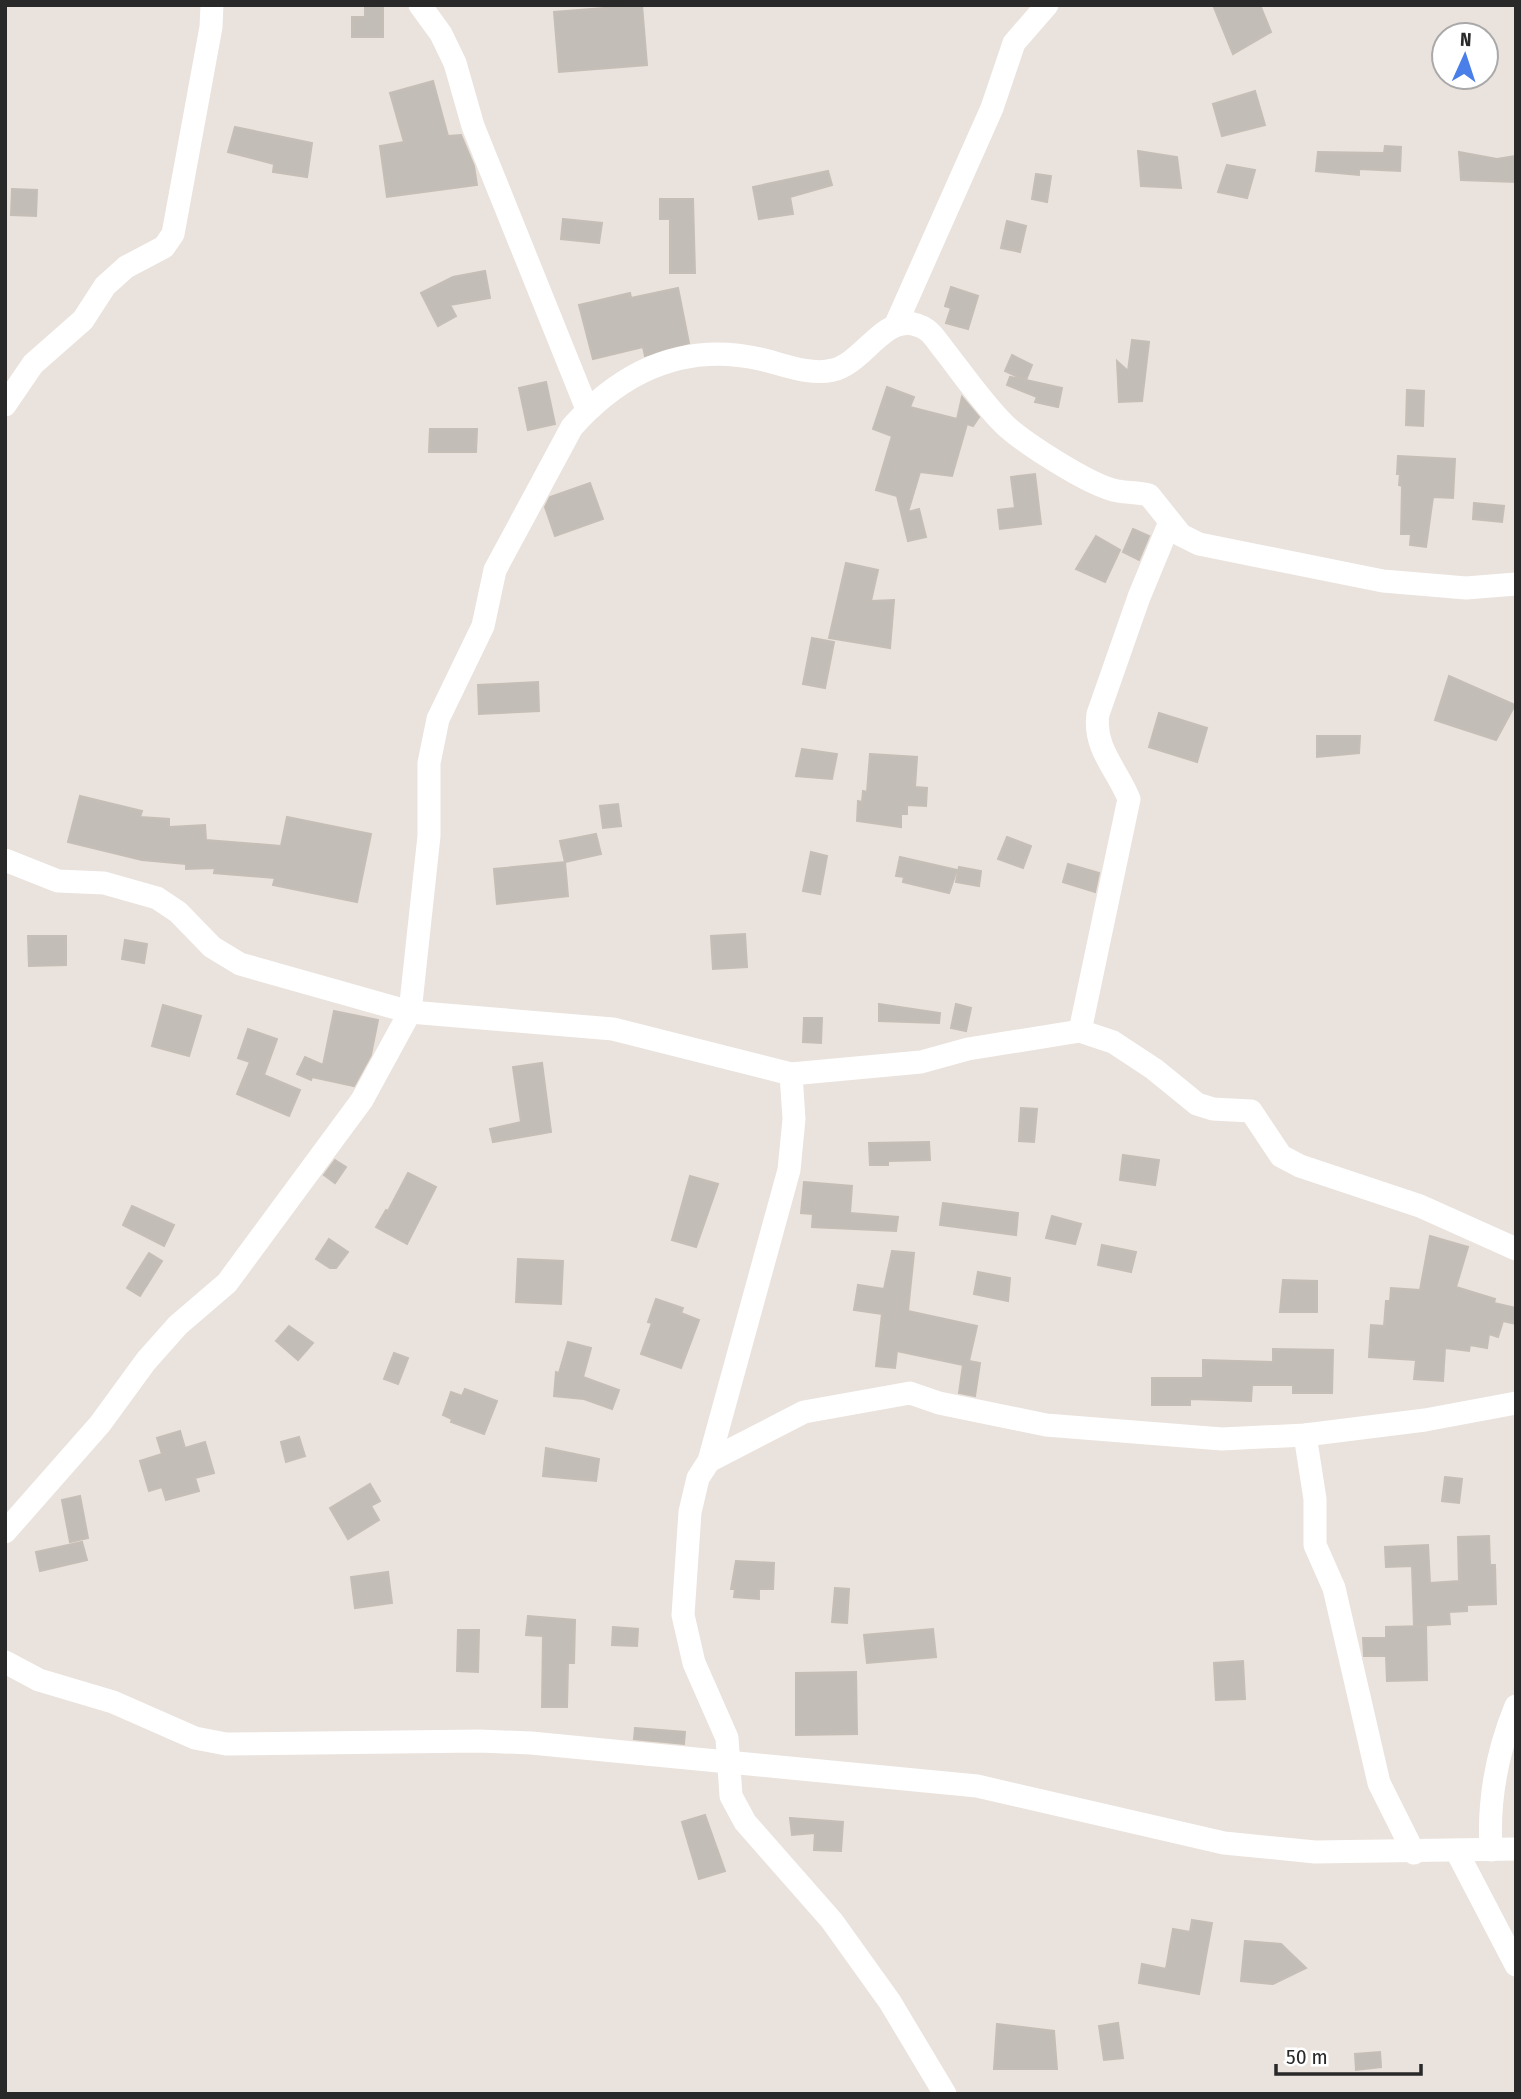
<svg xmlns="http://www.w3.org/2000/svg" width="1521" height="2099" viewBox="0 0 1521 2099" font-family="'Fira Sans Condensed',sans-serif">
	<rect width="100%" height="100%" fill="#eae2dc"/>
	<g fill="#c3bdb8" stroke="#c5beb6" stroke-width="2">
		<path d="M642 5 647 65 559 72 554 12Z"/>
		<path d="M1213 5H1260L1271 32 1233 54Z"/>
		<path d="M365 6H383V37H352V17H365Z"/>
		<path d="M433 81 448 136 461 135 474 166 477 185 387 197 380 146 404 142 390 93Z"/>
		<path d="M1255 91 1265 125 1222 136 1213 104Z"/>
		<path d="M235 127 312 143 307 177 273 172 274 164 228 152Z"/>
		<path d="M1385 146 1401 147 1400 171 1359 169V175L1316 171 1318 152 1384 153Z"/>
		<path d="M1138 151 1177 157 1181 188 1141 186Z"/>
		<path d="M1459 152 1497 159 1516 156V182L1461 180Z"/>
		<path d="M1227 165 1255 170 1247 198 1218 192Z"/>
		<path d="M828 171 832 185 790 197 793 214 759 219 753 187Z"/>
		<path d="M1036 174 1051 176 1047 202 1032 199Z"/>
		<path d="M12 189 37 190 36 216 11 215Z"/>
		<path d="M660 199H693L695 273H670V219H660Z"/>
		<path d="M563 219 602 223 599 243 561 239Z"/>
		<path d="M1007 221 1026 226 1020 252 1001 248Z"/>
		<path d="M485 271 490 298 450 305 456 316 438 326 421 293 453 277Z"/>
		<path d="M951 287 978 296 968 329 946 323 951 308 945 306Z"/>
		<path d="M678 288 689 343 645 356 643 347 593 359 579 305 630 293 631 298Z"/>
		<path d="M1132 340 1149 342 1142 401 1119 402 1117 361 1128 371Z"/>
		<path d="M1012 355 1032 365 1026 380 1062 388 1058 407 1035 402 1037 397 1007 385 1010 377 1025 380 1005 371Z"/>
		<path d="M546 382 555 424 528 430 519 388Z"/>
		<path d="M887 387 914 397 910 407 957 419 962 397 979 417 973 426 967 424 952 476 920 472 908 512 919 509 926 537 908 541 897 496 876 490 892 436 873 429Z"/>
		<path d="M1407 390 1424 391 1423 426 1406 425Z"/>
		<path d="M430 429H477L476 452H429Z"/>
		<path d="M1398 456 1455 459 1453 498 1433 497 1426 547 1410 545 1411 534H1401L1402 486 1399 485 1400 474H1397Z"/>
		<path d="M1035 474 1041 524 1000 529 998 510 1015 508 1011 477Z"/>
		<path d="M590 483 603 519 555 536 545 507 550 497Z"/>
		<path d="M1474 503 1504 506 1502 522 1473 519Z"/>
		<path d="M1133 529 1149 536 1139 560 1123 552Z"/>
		<path d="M1096 536 1120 550 1105 582 1076 569Z"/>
		<path d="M846 563 878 570 871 601 894 600 890 648 829 638Z"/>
		<path d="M812 638 834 642 825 688 803 684Z"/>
		<path d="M1449 676 1515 705 1496 740 1435 720Z"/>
		<path d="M538 682 539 711 479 714 478 685Z"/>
		<path d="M1159 713 1207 728 1197 762 1149 747Z"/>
		<path d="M1317 736H1360L1359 753 1317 757Z"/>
		<path d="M802 749 837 754 832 779 796 776Z"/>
		<path d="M870 754 917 757 915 787 927 788 926 806 907 805V814H901V827L857 821 858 801 862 802 863 791 867 792Z"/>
		<path d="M80 796 142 811 140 817 169 819V827L205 825 206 840 281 846 287 817 371 834 357 902 273 885 275 878 214 873 215 868 186 869V864L142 860 68 842Z"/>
		<path d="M618 804 621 826 603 828 600 806Z"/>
		<path d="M596 834 601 854 565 862 560 841Z"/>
		<path d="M1007 837 1031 846 1023 868 998 859Z"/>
		<path d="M811 852 827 856 820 894 803 891Z"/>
		<path d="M900 857 957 870 949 893 903 882 904 877 896 876Z"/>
		<path d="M565 862 568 896 497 904 494 869Z"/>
		<path d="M1068 864 1099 873 1095 892 1063 882Z"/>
		<path d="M959 867 981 871 979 886 956 882Z"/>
		<path d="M745 934 747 967 713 969 711 936Z"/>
		<path d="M28 936H66V965L29 966Z"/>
		<path d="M125 940 147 944 144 963 122 959Z"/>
		<path d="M879 1004 940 1013 939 1023 879 1021Z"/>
		<path d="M956 1004 971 1008 966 1031 951 1028Z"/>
		<path d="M163 1005 201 1016 189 1056 152 1046Z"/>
		<path d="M334 1011 378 1020 371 1055 354 1086 312 1077 311 1080 297 1074 305 1057 323 1065Z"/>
		<path d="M804 1018H822L821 1043 803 1042Z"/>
		<path d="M248 1029 277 1039 264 1075 300 1090 289 1116 237 1094 250 1062 238 1058Z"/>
		<path d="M542 1063 551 1132 493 1142 490 1129 521 1122 513 1067Z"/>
		<path d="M1021 1108 1037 1109 1034 1142 1019 1141Z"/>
		<path d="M929 1142 930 1160 888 1161V1165H870L869 1143Z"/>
		<path d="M1123 1155 1159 1160 1155 1185 1120 1180Z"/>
		<path d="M335 1160 346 1167 335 1183 324 1175Z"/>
		<path d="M408 1173 436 1187 407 1244 376 1227 386 1210 388 1211Z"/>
		<path d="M690 1176 718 1184 696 1247 672 1240Z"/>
		<path d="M804 1182 852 1186 850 1213 898 1217 896 1231 812 1227 813 1214 801 1213Z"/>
		<path d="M943 1203 1018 1213 1016 1235 940 1225Z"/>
		<path d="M132 1206 174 1225 164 1246 123 1225Z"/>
		<path d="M1052 1216 1081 1224 1075 1244 1046 1238Z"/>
		<path d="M1430 1236 1468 1247 1456 1287 1495 1299 1494 1303 1516 1308V1324L1503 1321 1498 1337 1489 1334 1487 1348 1470 1345 1469 1351 1445 1348 1443 1381 1414 1379 1416 1360 1369 1357 1371 1325 1384 1326 1386 1301H1390L1391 1288 1420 1290Z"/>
		<path d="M329 1239 348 1252 336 1268H330L316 1259Z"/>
		<path d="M1102 1245 1136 1252 1131 1272 1098 1265Z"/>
		<path d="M892 1251 914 1253 908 1311 977 1326 969 1361 980 1363 975 1396 959 1393 963 1365 897 1351 895 1368 876 1366 882 1314 854 1310 858 1285 884 1289Z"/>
		<path d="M149 1253 162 1261 140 1296 127 1288Z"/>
		<path d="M518 1259 563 1261 561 1304 516 1302Z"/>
		<path d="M978 1272 1010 1278 1008 1301 974 1294Z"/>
		<path d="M1283 1280 1317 1281V1312H1280Z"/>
		<path d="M656 1299 683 1308 681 1313 699 1320 681 1368 641 1354 652 1323 648 1322Z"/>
		<path d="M289 1326 313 1343 298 1360 276 1341Z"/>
		<path d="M568 1342 591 1348 583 1377 619 1390 612 1409 584 1399 554 1396 556 1372 559 1373Z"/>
		<path d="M1273 1349 1333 1350 1332 1393H1293V1385H1252L1251 1401 1190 1399V1405H1152V1378H1203V1360L1273 1362Z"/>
		<path d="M394 1353 408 1358 398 1384 384 1379Z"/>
		<path d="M465 1389 497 1401 484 1434 451 1422 452 1419 443 1415 451 1392 462 1396Z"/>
		<path d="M180 1431 185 1448 205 1442 214 1473 195 1478 199 1491 166 1500 162 1487 149 1491 140 1461 162 1454 157 1438Z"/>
		<path d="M299 1437 305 1456 286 1462 281 1442Z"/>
		<path d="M546 1448 599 1459 596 1481 543 1476Z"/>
		<path d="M1445 1477 1462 1479 1459 1503 1442 1501Z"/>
		<path d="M370 1484 380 1501 371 1506 379 1520 348 1539 330 1508Z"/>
		<path d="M80 1496 88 1538 70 1542 62 1500Z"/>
		<path d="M1489 1536 1490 1565H1495L1496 1604 1467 1605V1611L1449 1612 1450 1624 1414 1626 1412 1566 1386 1567 1385 1547 1428 1545 1430 1583 1459 1581 1458 1537Z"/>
		<path d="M82 1542 87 1560 40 1571 36 1552Z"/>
		<path d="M736 1561 774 1563 773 1589H759V1599L734 1597 735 1589H731Z"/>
		<path d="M388 1572 392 1603 355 1608 351 1577Z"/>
		<path d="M835 1588 849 1589 847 1623 832 1622Z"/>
		<path d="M528 1616 575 1620 574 1663H568L567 1707H542L543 1636 526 1635Z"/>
		<path d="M1426 1626 1427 1680 1387 1681 1386 1656H1364L1363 1638H1386V1627Z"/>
		<path d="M613 1627 638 1629 637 1646 612 1645Z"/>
		<path d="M933 1629 936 1657 867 1663 864 1635Z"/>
		<path d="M458 1630H479L478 1672 457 1671Z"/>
		<path d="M1243 1661 1245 1699 1216 1700 1214 1663Z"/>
		<path d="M856 1672 857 1734 796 1735V1673Z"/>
		<path d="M635 1728 685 1732 684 1744 634 1739Z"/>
		<path d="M705 1815 725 1871 699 1879 682 1822Z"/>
		<path d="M790 1818 843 1822 841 1851 814 1850 815 1833 792 1835Z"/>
		<path d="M1192 1920 1212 1923 1199 1994 1139 1983 1142 1964 1166 1969 1173 1929 1190 1932Z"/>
		<path d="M1245 1941 1281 1944 1306 1968 1273 1984 1241 1981Z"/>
		<path d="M1118 2023 1123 2058 1104 2060 1099 2026Z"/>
		<path d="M997 2024 1054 2031 1057 2069H994Z"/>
		<path d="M1380 2052 1381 2067 1356 2070 1355 2054Z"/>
	</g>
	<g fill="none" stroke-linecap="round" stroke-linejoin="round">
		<g stroke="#fff" stroke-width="23">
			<path d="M420 5 441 34 455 63 473 126 587 409"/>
			<path d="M896 324 992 108 1014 43 1047 5"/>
			<path d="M5 405 33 364 83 320 105 286 126 267 164 247 173 234 211 27 212 5"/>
			<path d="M5 860 58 881 104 883 157 898 178 912 212 947 240 964 410 1012 613 1029 791 1074 921 1062 968 1049 1080 1031 1113 1042 1154 1069 1197 1104 1213 1109 1251 1111 1281 1156 1300 1166 1420 1206 1516 1249"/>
			<path d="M1080 1031 1129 799C1117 769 1093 748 1098 714L1139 597 1170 522"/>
			<path d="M791 1074 794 1119 789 1170 709 1461 698 1478 690 1512 683 1615 694 1663 727 1738 731 1796 745 1822 832 1921 890 2002 945 2094"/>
			<path d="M1305 1435 1315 1499V1545L1334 1588 1379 1783 1414 1853"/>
			<path d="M709 1461 804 1412 910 1393 939 1403 1046 1425 1222 1439 1305 1435 1425 1420 1516 1403"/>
			<path d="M5 1532 100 1424 146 1361 178 1325 227 1283 362 1100 410 1012 429 836V763L438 719 483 626 495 570 572 427C622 371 684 342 760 359 782 364 810 376 833 370 867 362 888 304 927 330 933 334 939 344 944 350 962 373 980 399 1000 420 1018 440 1092 487 1118 491 1128 493 1138 492 1149 495L1181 535 1199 544 1383 581 1466 588 1516 584"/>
			<path d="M5 1662 39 1680 113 1702 195 1738 226 1744 479 1741 531 1743 977 1786 1224 1843 1315 1852 1516 1849"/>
			<path d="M1491 1850C1488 1800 1497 1752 1516 1706"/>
			<path d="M1457 1852 1516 1965"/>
		</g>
	</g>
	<rect width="1521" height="2099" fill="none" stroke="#292929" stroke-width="14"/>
	<g transform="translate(1465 56) rotate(3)"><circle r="33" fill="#ffffff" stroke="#a9a9a9" stroke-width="2"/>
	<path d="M0-5L12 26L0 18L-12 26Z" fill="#4a7ee9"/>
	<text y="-10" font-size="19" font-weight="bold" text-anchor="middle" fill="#292929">N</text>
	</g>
	<path d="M1276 2064v10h145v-10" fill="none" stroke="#292929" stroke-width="3.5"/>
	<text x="1286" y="2064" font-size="21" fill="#292929" stroke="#ffffff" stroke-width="5" paint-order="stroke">50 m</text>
</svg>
